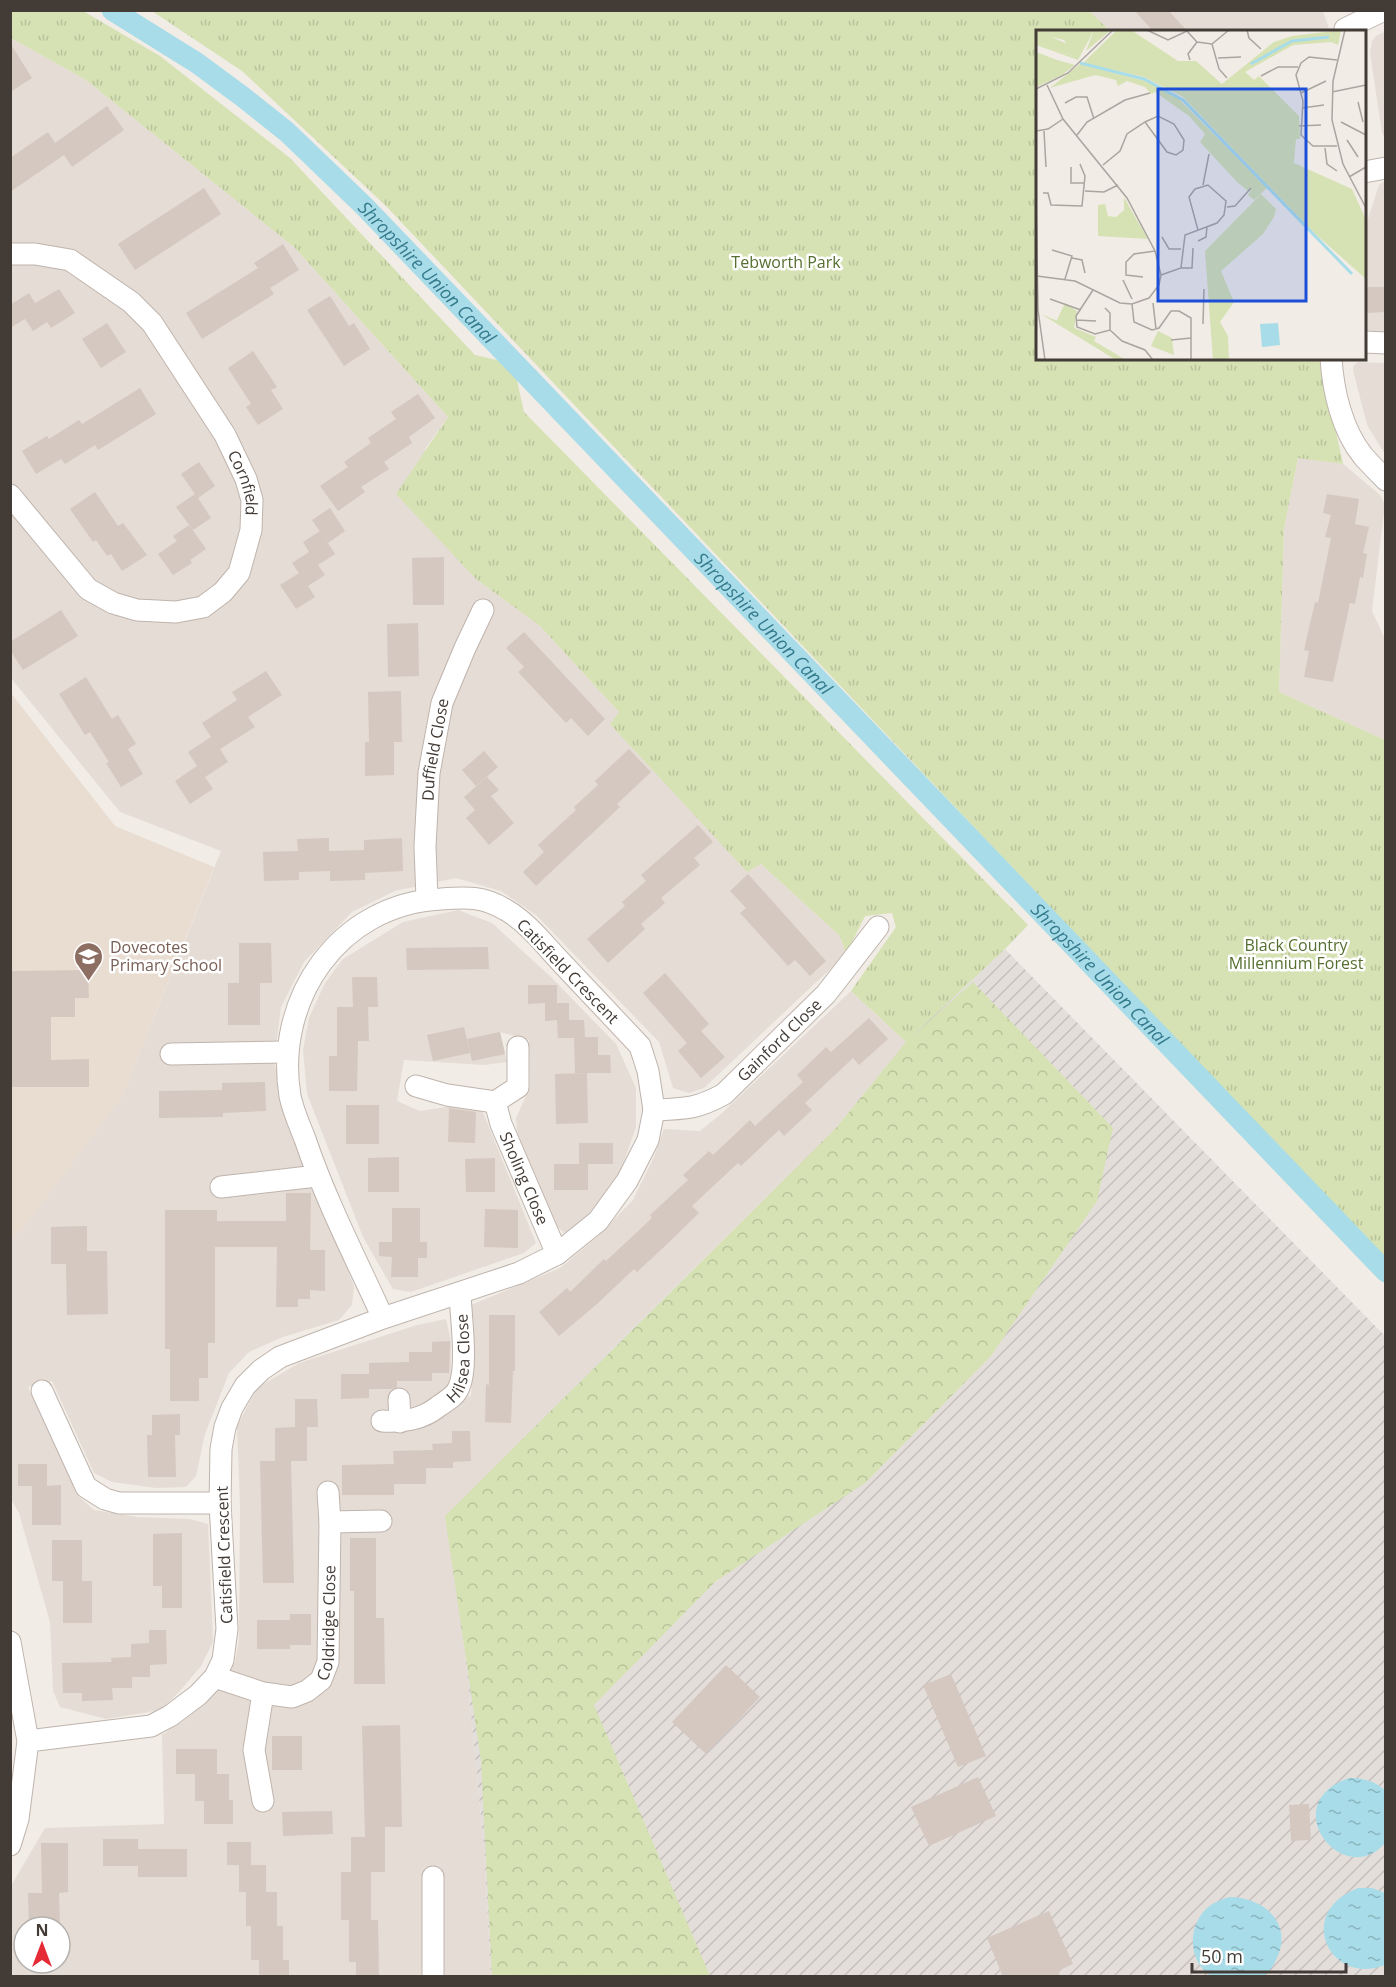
<svg xmlns="http://www.w3.org/2000/svg" width="1396" height="1987" viewBox="0 0 1396 1987" font-family="'Open Sans',sans-serif">
	<defs>
		<pattern id="industrial-furrows" width="10" height="10" patternUnits="userSpaceOnUse" patternTransform="scale(1.5)"><rect width="10" height="10" fill="#e4dedb"/><path d="M-1 1l2-2M0 10L10 0M9 11l2-2" fill="none" stroke="#c5bfbd"/></pattern>
		<pattern id="forest-crowns" width="20" height="18" patternUnits="userSpaceOnUse" patternTransform="scale(1.5)"><rect width="20" height="18" fill="#d6e2b3"/><path d="M2 6a3 3 0 1 1 6 0M12 15a3 3 0 1 1 6 0" fill="none" stroke="#b9c39b"/></pattern>
		<pattern id="park-tufts" width="24" height="20" patternUnits="userSpaceOnUse" patternTransform="scale(1.5)"><rect width="24" height="20" fill="#d6e2b3"/><path d="M3 7l-1-3M5 7V3M7 7l1-3M15 17l-1-3M17 17v-4M19 17l1-3" fill="none" stroke="#b9c39b"/></pattern>
		<pattern id="water-ripples" width="26" height="14" patternUnits="userSpaceOnUse" patternTransform="scale(1.5)"><rect width="26" height="14" fill="#a8dce8"/><path d="M2 4q2-2 4 0t4 0M15 11q2-2 4 0t4 0" fill="none" stroke="#8ab4bd"/></pattern>
	</defs>
	<rect width="100%" height="100%" fill="#f1ece6"/>
	<g fill="#e5dcd5" fill-rule="evenodd">
		<path d="M1088 11H1323L1330 31H1110Z"/>
		<path d="M1385 32V138L1382 133 1370 53 1372 41 1377 35Z"/>
		<path d="M11 38 86 80 294 247 448 417 425 449 476 579 540 626 619 712 610 724 747 871 761 864 840 936 846 954 704 1088 689 1093 673 1088 659 1042 536 915 501 891 456 878 395 891 352 912 304 962 281 1007 274 1062 296 1146 319 1195 354 1286 352 1305 339 1320 283 1337 249 1352 229 1373 205 1434 196 1476 186 1487 156 1488 112 1482 94 1473 52 1381 28 1387 78 1496 94 1510 137 1517 190 1519 208 1524 213 1642 201 1666 179 1692 160 1710 106 1719 60 1707 53 1691 50 1622 19 1513 11 1499V1237L22 1230 122 1097 221 851 120 812 11 678Z"/>
		<path d="M1385 181V335L1365 333 1364 231 1379 185Z"/>
		<path d="M1358 362 1385 363V454L1367 425 1353 370 1354 365Z"/>
		<path d="M1298 457 1343 464 1380 495 1385 504 1372 611 1385 639V740L1279 692 1284 528Z"/>
		<path d="M458 910 492 923 551 977 616 1044 636 1088V1127L619 1176 595 1213 565 1233 551 1222 519 1151 516 1118 530 1087 529 1040 500 1032 507 1062 484 1065 404 1060 397 1101 420 1111 471 1103 482 1110 536 1243 524 1253 411 1292 393 1289 363 1237 307 1094 303 1050 309 1018 325 983 343 959 403 922Z"/>
		<path d="M851 991 906 1042 836 1128 610 1351 460 1602 484 1848 491 1976H11V1886L45 1828 164 1824 162 1735 185 1720 208 1701 235 1662 239 1641 240 1505 237 1426 257 1388 299 1363 417 1325 446 1319 451 1341V1373L448 1387 434 1399 411 1407 407 1396 390 1412 374 1416 375 1429 420 1428 443 1416 471 1395 474 1360 469 1318 471 1305 560 1268 596 1238 633 1200 654 1157 664 1129 700 1131 721 1114ZM24 1927H60V1963H24Z"/>
	</g>
	<path fill="url(#industrial-furrows)" d="M1005 949 1385 1336V1976H491L484 1848 460 1602 446 1519 610 1351 836 1128 906 1042Z"/>
	<path fill="#e9ddd2" d="M10 692 115 826 214 867 122 1097 22 1230 11 1237Z"/>
	<path fill="url(#forest-crowns)" d="M973 982 1113 1128 1097 1201 991 1356 865 1483 716 1581 594 1705 710 1976H492L481 1761 445 1516 836 1128 906 1042Z"/>
	<g fill="url(#park-tufts)">
		<path d="M1088 10 1110 31 1038 32V358L1320 359 1343 464 1298 458 1284 528 1279 692 1385 740V1261L385 205 242 71 152 11Z"/>
		<path d="M11 11H83L160 56 290 158 475 355 501 361 516 376 524 412 1028 925 1005 949 906 1042 851 991 896 927 892 913 865 916 846 954 840 936 761 864 747 872 610 724 619 712 540 626 476 579 396 494 448 417 294 247 86 80 11 38Z"/>
	</g>
	<g fill="url(#water-ripples)">
		<path d="M1349 1778C1364 1778 1374 1781 1385 1790V1843C1344 1891 1274 1804 1349 1778Z"/>
		<path d="M1358 1888H1372L1385 1893V1965C1331 1987 1293 1913 1358 1888Z"/>
		<path d="M1229 1897C1266 1897 1295 1926 1275 1962 1272 1967 1269 1974 1263 1976 1255 1979 1221 1977 1211 1976 1189 1962 1187 1929 1205 1910 1212 1903 1220 1900 1229 1897Z"/>
	</g>
	<g fill="none" stroke-linecap="round" stroke-linejoin="round">
		<path stroke="#a8dce8" stroke-width="21" id="s1" d="M112 10 197 63 243 97 287 132 364 206 1386 1272"/>
	</g>
	<g fill="#d5c8c0">
		<path d="M1134 10H1168L1188 32H1154Z"/>
		<path d="M10 43 32 78 10 92Z"/>
		<path d="M107 106 124 130 72 167 64 155 10 192V158L48 132 55 143Z"/>
		<path d="M204 188 221 214 135 270 118 244Z"/>
		<path d="M283 244 299 270 270 288 274 294 202 339 186 313 258 268 254 263Z"/>
		<path d="M1365 287H1386V312L1365 313Z"/>
		<path d="M59 289 75 313 51 328 47 322 33 331 25 319 10 328V305L29 293 35 303Z"/>
		<path d="M330 296 349 326 354 323 370 349 344 366 307 310Z"/>
		<path d="M107 323 126 352 101 368 82 339Z"/>
		<path d="M253 351 277 387 271 390 283 409 258 425 246 407 251 404 228 368Z"/>
		<path d="M140 388 156 414 98 450 95 445 65 464 61 459 36 474 22 451 47 436 49 439 79 420 82 424Z"/>
		<path d="M418 394 435 418 409 437 412 443 384 462 389 469 361 487 365 492 338 511 320 486 348 467 344 462 371 443 368 438 396 419 391 412Z"/>
		<path d="M199 462 215 486 198 498 211 518 193 530 176 507 195 494 181 474Z"/>
		<path d="M95 492 118 526 123 523 147 555 122 571 111 554 107 556 96 540 93 542 70 509Z"/>
		<path d="M1327 494 1359 499 1355 524 1369 527 1363 553 1367 554 1363 578 1360 577 1355 604 1350 603 1333 682 1304 677 1309 651 1304 650 1315 602 1318 603 1331 538 1325 537 1331 515 1323 513Z"/>
		<path d="M330 508 345 531 328 543 312 520Z"/>
		<path d="M189 525 206 549 190 560 192 563 173 575 158 554 177 541 173 536Z"/>
		<path d="M320 531 335 554 318 565 325 575 308 586 315 597 296 609 280 585 299 573 292 563 309 552 303 542Z"/>
		<path d="M444 557V605H413L412 558Z"/>
		<path d="M61 610 78 636 23 670 10 650V642Z"/>
		<path d="M418 623 419 676 388 677 387 624Z"/>
		<path d="M524 632 605 719 588 736 571 718 566 723 518 672 524 667 506 648Z"/>
		<path d="M266 671 282 695 248 717 255 727 220 749 228 762 205 777 213 789 190 804 175 781 197 766 188 752 211 737 202 723 237 700 232 692Z"/>
		<path d="M86 677 112 719 118 715 136 744 128 749 143 774 121 787 106 763 109 762 90 732 85 735 59 694Z"/>
		<path d="M401 691 402 742H394V775L365 776V742H369L368 692Z"/>
		<path d="M629 749 651 772 617 804 620 807 536 886 523 872 544 852 538 845 576 810 574 807 598 785 595 781Z"/>
		<path d="M484 751 498 767 476 786 462 770Z"/>
		<path d="M487 777 499 790 491 796 514 823 489 845 466 818 475 810 464 797Z"/>
		<path d="M698 825 713 842 694 858 700 865 661 898 665 903 641 924 645 929 608 963 587 939 625 906 622 902 646 881 641 875Z"/>
		<path d="M329 838V851L364 850V840L402 838 403 871 365 873V880L330 881V871L299 872V880L264 881 263 852 298 851 297 839Z"/>
		<path d="M748 874 826 961 810 976 795 960 788 966 740 913 746 908 730 891Z"/>
		<path d="M239 943H271L272 983H260V1025H228V983H239Z"/>
		<path d="M488 947 489 969 407 970 406 948Z"/>
		<path d="M88 970 89 998H75V1017H51V1060L89 1059V1087H10V971Z"/>
		<path d="M665 973 709 1024 701 1031 725 1057 701 1078 678 1051 687 1043 643 993Z"/>
		<path d="M352 977H377L378 1007H368L369 1041H358L357 1091H329V1056H337V1007H353Z"/>
		<path d="M528 985H557V1003H569V1020H584L585 1037H598V1055H610L611 1073H575L574 1038H558L557 1020 545 1021V1003L528 1004Z"/>
		<path d="M869 1018 888 1039 859 1065 853 1058 805 1103 812 1110 784 1136 779 1130 741 1166 738 1163 692 1206 699 1213 664 1247 637 1272 634 1269 597 1304 559 1336 539 1312 567 1288 570 1292 604 1259 606 1261 652 1218 650 1215 688 1180 683 1175 709 1151 713 1155 750 1120 755 1126 803 1082 797 1075 826 1047 831 1052Z"/>
		<path d="M464 1027 470 1053 433 1061 427 1035Z"/>
		<path d="M500 1032 505 1054 472 1061 467 1039Z"/>
		<path d="M587 1073 588 1123 556 1124 555 1074Z"/>
		<path d="M265 1082 266 1111 223 1113V1117L159 1118V1091L222 1090V1083Z"/>
		<rect x="346" y="1105" width="33" height="39"/>
		<path d="M449 1108 476 1112 475 1143 448 1142Z"/>
		<path d="M579 1143H613V1164H588V1190H554V1164H579Z"/>
		<path d="M399 1157V1192H368V1158Z"/>
		<path d="M495 1158V1192H466L465 1159Z"/>
		<path d="M286 1193H311L310 1250H325V1291L310 1290V1299H298V1307H276L277 1247H215V1343H208V1378H199V1401H170V1349H165V1210H217V1221H286Z"/>
		<path d="M392 1208H420V1242H427V1258H418V1277H391L392 1257 379 1256V1242H392Z"/>
		<path d="M485 1209 518 1210V1248L484 1247Z"/>
		<path d="M87 1226V1251H107L108 1314 67 1315 66 1264H51V1227Z"/>
		<path d="M489 1315H515V1371H513L511 1423 485 1422 486 1384 489 1385Z"/>
		<path d="M450 1341 449 1373H432V1381H397V1387L392 1389H369V1398L341 1399V1374H369V1363L409 1362V1352H432V1342Z"/>
		<path d="M295 1399H317L318 1427H307V1461H275V1428L295 1427Z"/>
		<path d="M180 1414V1435H175L176 1477H148L147 1435H152V1415Z"/>
		<path d="M452 1431H470L471 1461 453 1462V1468H426V1484H394V1495H342V1465L394 1464 393 1451 433 1450 432 1444 452 1443Z"/>
		<path d="M260 1461H291L294 1583H263Z"/>
		<path d="M18 1464H47V1486L61 1485V1525H32V1486H18Z"/>
		<path d="M182 1533V1608H162V1586H153V1534Z"/>
		<path d="M350 1538H376V1618H384L385 1684H354V1591H350Z"/>
		<path d="M52 1540H82V1581H92V1623H63V1581H52Z"/>
		<path d="M290 1614H311V1645H290V1649H257V1620H290Z"/>
		<path d="M149 1630H166L167 1664 150 1665V1677H132V1688H112L113 1700 82 1701V1693H63L62 1663 112 1662 111 1658 131 1657V1644L149 1643Z"/>
		<path d="M726 1665 760 1697 706 1754 672 1722Z"/>
		<path d="M951 1674 986 1756 958 1767 923 1685Z"/>
		<path d="M400 1725 402 1827H385V1872H371V1920H378L379 1977H356V1962H349V1920H341V1872H351V1837H365L362 1726Z"/>
		<rect x="272" y="1736" width="30" height="34"/>
		<path d="M176 1749H217V1774H229V1800H233V1824H204V1801H195V1774H176Z"/>
		<path d="M978 1777 996 1816 929 1846 911 1807Z"/>
		<path d="M1309 1804 1311 1840 1291 1841 1289 1805Z"/>
		<path d="M332 1811 333 1834 283 1836 282 1812Z"/>
		<path d="M103 1839H138V1849H187V1877H138V1866H103Z"/>
		<path d="M227 1842H251V1865H266V1892H277V1926H283V1960H289V1977H259V1960H251V1926H246V1892H239V1865H227Z"/>
		<path d="M41 1843H68V1892L59 1893 60 1926 29 1927 28 1893H42Z"/>
		<path d="M1049 1911 1073 1964 1058 1971 1061 1977H1003L987 1938Z"/>
	</g>
	<g fill="none" stroke-linecap="round" stroke-linejoin="round">
		<defs>
			<g id="street">
				<path d="M1345 29 1384 10"/>
				<path d="M1364 172 1386 168"/>
				<path id="s2" d="M10 254H35L70 260 131 302 152 323 225 435 246 479 252 500 251 530 239 573 223 592 203 607 176 612 137 610 113 603 88 589 10 495"/>
				<path d="M1364 342 1386 343"/>
				<path d="M1331 358C1333 391 1342 430 1363 456 1370 464 1378 472 1386 480"/>
				<path id="s3" d="M427 899 425 846 429 773 442 703 465 648 483 610"/>
				<path d="M171 1054 287 1052"/>
				<path d="M416 1086 447 1095 495 1102 518 1087V1047"/>
				<path id="s4" d="M495 1102 501 1124 557 1254"/>
				<path id="s5" d="M654 1110C685 1109 697 1109 724 1094L826 994 878 927"/>
				<path d="M221 1187 317 1176"/>
				<path d="M42 1391 86 1487 105 1499 119 1503H220"/>
				<path d="M399 1399 400 1422"/>
				<path id="s6" d="M382 1421C403 1422 422 1420 439 1406 446 1401 456 1396 459 1387 468 1367 461 1318 460 1294"/>
				<path d="M330 1522 381 1521"/>
				<path d="M10 1642 28 1741 18 1819 10 1845"/>
				<path id="s7" d="M215 1677 263 1693 292 1697 307 1691 321 1680 328 1662 330 1522 328 1492"/>
				<path d="M263 1693 254 1750 263 1801"/>
				<path d="M28 1741 151 1726 170 1716 198 1695 215 1677 223 1660 227 1629 220 1503 221 1449 225 1427 232 1408 245 1386 261 1370 280 1357 383 1318 519 1273 557 1254 598 1221 627 1181 648 1140 654 1110 648 1071 640 1046C613 1017 586 989 559 960 543 943 527 922 506 910 483 896 467 897 441 899 339 904 274 999 290 1096 293 1111 300 1126 305 1139 326 1201 356 1259 383 1318"/>
				<path d="M433 1877V1976"/>
			</g>
		</defs>
		<use href="#street" stroke="#bfb4ad" stroke-width="23"/>
		<use href="#street" stroke="#fff" stroke-width="21"/>
	</g>
	<defs>
		<symbol id="school-pin" viewBox="-11 -11 22 30"><path d="M0 17L-7.5 6A9.5 9.5 0 1 1 7.5 6Z" fill="#8d6e63" stroke="#fff"/><path d="M0-5L7-2L0 1L-7-2ZM-4 1L0 2.5L4 1V4Q0 6-4 4Z" fill="#fff"/></symbol>
	</defs>
	<g fill-rule="evenodd">
		<use href="#school-pin" x="72" y="940" width="33" height="45"/>
	</g>
	<g text-anchor="middle" dominant-baseline="central" stroke-width="5" stroke-linejoin="round" paint-order="stroke">
		<g font-size="16" fill="#556f30" stroke="#fff">
			<text x="786" y="262">Tebworth Park</text>
			<text x="1296" y="945">Black Country<tspan x="1296" dy="18">Millennium Forest</tspan></text>
		</g>
		<g font-size="16" fill="#433b36" stroke="#fff">
			<text stroke="none"><textPath href="#s2" startOffset="350">Cornfield</textPath></text>
			<text stroke="none"><textPath href="#s3" startOffset="150">Duffield Close</textPath></text>
			<text transform="translate(568 971) rotate(46)">Catisfield Crescent</text>
			<text stroke="none"><textPath href="#s5" startOffset="150">Gainford Close</textPath></text>
			<text stroke="none"><textPath href="#s4" startOffset="82">Sholing Close</textPath></text>
			<text stroke="none"><textPath href="#s6" startOffset="117">Hilsea Close</textPath></text>
			<text transform="translate(224 1555) rotate(-92)">Catisfield Crescent</text>
			<text stroke="none"><textPath href="#s7" startOffset="172">Coldridge Close</textPath></text>
		</g>
		<g font-size="16" fill="#785e54" stroke="#fff" text-anchor="start">
			<text x="110" y="947">Dovecotes<tspan x="110" dy="18">Primary School</tspan></text>
		</g>
		<g font-size="18" font-style="italic" fill="#357b8e" stroke="#fff">
			<text stroke="none"><textPath href="#s1" startOffset="412">Shropshire Union Canal</textPath></text>
			<text stroke="none"><textPath href="#s1" startOffset="898">Shropshire Union Canal</textPath></text>
			<text stroke="none"><textPath href="#s1" startOffset="1384">Shropshire Union Canal</textPath></text>
		</g>
	</g>
	<g transform="translate(1036 30)">
		<rect width="330" height="330" fill="#f1ece6"/>
		<path d="M14 0H58L42 30 0 15V12L37 26 28 10 16 7ZM0 22 21 30 39 35 26 45 0 57ZM122 301 136 308 138 325 115 316Z" fill="#d6e2b3"/>
		<path d="M0 0H14L16 7 35 16 37 26 0 12ZM58 0H75L50 21ZM225 164 240 179 238 187 227 204 185 241 198 272 184 292 192 306 193 330H177L169 221ZM5 284 60 307 58 311 90 330H80Z" fill="#d6e2b3"/>
		<path d="M81 0H95L142 31H160L186 54 238 12 256 6 305 0 302 15 295 12 257 15 209 42 218 50 223 46 263 86 264 109H260L258 133 316 159 330 190V249L276 201 147 67 108 47 47 33ZM44 34 109 51 139 65 231 158 218 170 212 165 216 157 212 161 201 152 164 112 169 104 153 86 119 62 115 64 109 57 91 51 82 56 80 50 59 45 14 58ZM88 167 98 185 112 209 62 206V175L69 174 72 186 80 187 88 180ZM29 273 41 281 38 299 20 292Z" fill="#d6e2b3"/>
		<path d="M242 293 244 315 226 317 224 294Z" fill="#a8dce8"/>
		<path fill="none" stroke="#a8dce8" stroke-width="3" d="M44 33 108 49 147 70 316 244M215 34 256 11 293 7"/>
		<path fill="none" stroke="#aba5a0" stroke-width="1.5" d="M111 0 132 10 151 1M150 0 161 12 176 14 193 0M211 0 213 8 225 19M309 0 297 51 296 90 307 134 330 178M176 14 183 39 191 48M182 28 205 27M154 30 152 24 161 12M301 30 273 27 265 33 260 45 267 71 265 105 277 116H301M225 46 242 37H262M0 59 32 43 77 0M296 62 330 55M265 63 290 51M322 72 327 92M29 73 40 67H51L58 89M266 78 288 75M305 92 330 105M263 96 285 95M0 101 12 99 27 89M8 101 10 137M41 105 51 92 89 70 114 63M311 110 322 127M289 118 291 134 301 141M67 135 84 121 91 104 109 92 122 86 138 94 148 110 147 120 140 125 131 122 109 92M35 137V153H48M313 147 330 137M167 155 173 124M49 161 68 162 82 155M7 163H12L15 175 46 176 49 146 44 134M0 165 2 280 9 330M191 177 199 176 215 158M126 207 133 219H145M162 211 170 207 171 197M16 220 36 226 29 249M36 228 46 230 49 243M145 238H156L157 218M125 245 145 238 149 205 181 193 188 185 190 171 172 155 159 159 153 167 162 200M1 246 39 251 84 273 96 274 113 268 123 255 125 245 119 221 91 168 27 89 11 55M107 247 90 245V232L98 224 119 221M87 250 96 269M57 260 40 286 41 297 59 304 74 300 86 311 109 320 117 330M14 269 45 280M117 273 120 299M96 274 98 292 116 300 123 298 135 281H143L155 288V330M69 278 74 283V300M40 290 60 291M167 294 168 259M135 310 155 308"/>
		<path fill="#1d4ed8" fill-opacity="0.15" stroke="#1d4ed8" stroke-width="3" d="M122 59H270V271H122Z"/>
		<rect width="330" height="330" fill="none" stroke="#433b36" stroke-width="3"/>
	</g>
	<rect width="1396" height="1987" fill="none" stroke="#433b36" stroke-width="24"/>
	<g transform="translate(42 1945)"><circle r="28" fill="#ffffff" stroke="#b4b1af" stroke-width="1.5"/>
	<path d="M0-4.5L10 22L0 15L-10 22Z" fill="#e42b36"/>
	<text y="-9" font-size="16" font-weight="bold" text-anchor="middle" fill="#433b36">N</text>
	</g>
	<path d="M1192 1963v9h154v-9" fill="none" stroke="#433b36" stroke-width="3"/>
	<text x="1201" y="1963" font-size="18" fill="#433b36" stroke="#ffffff" stroke-width="4.5" paint-order="stroke">50 m</text>
</svg>
